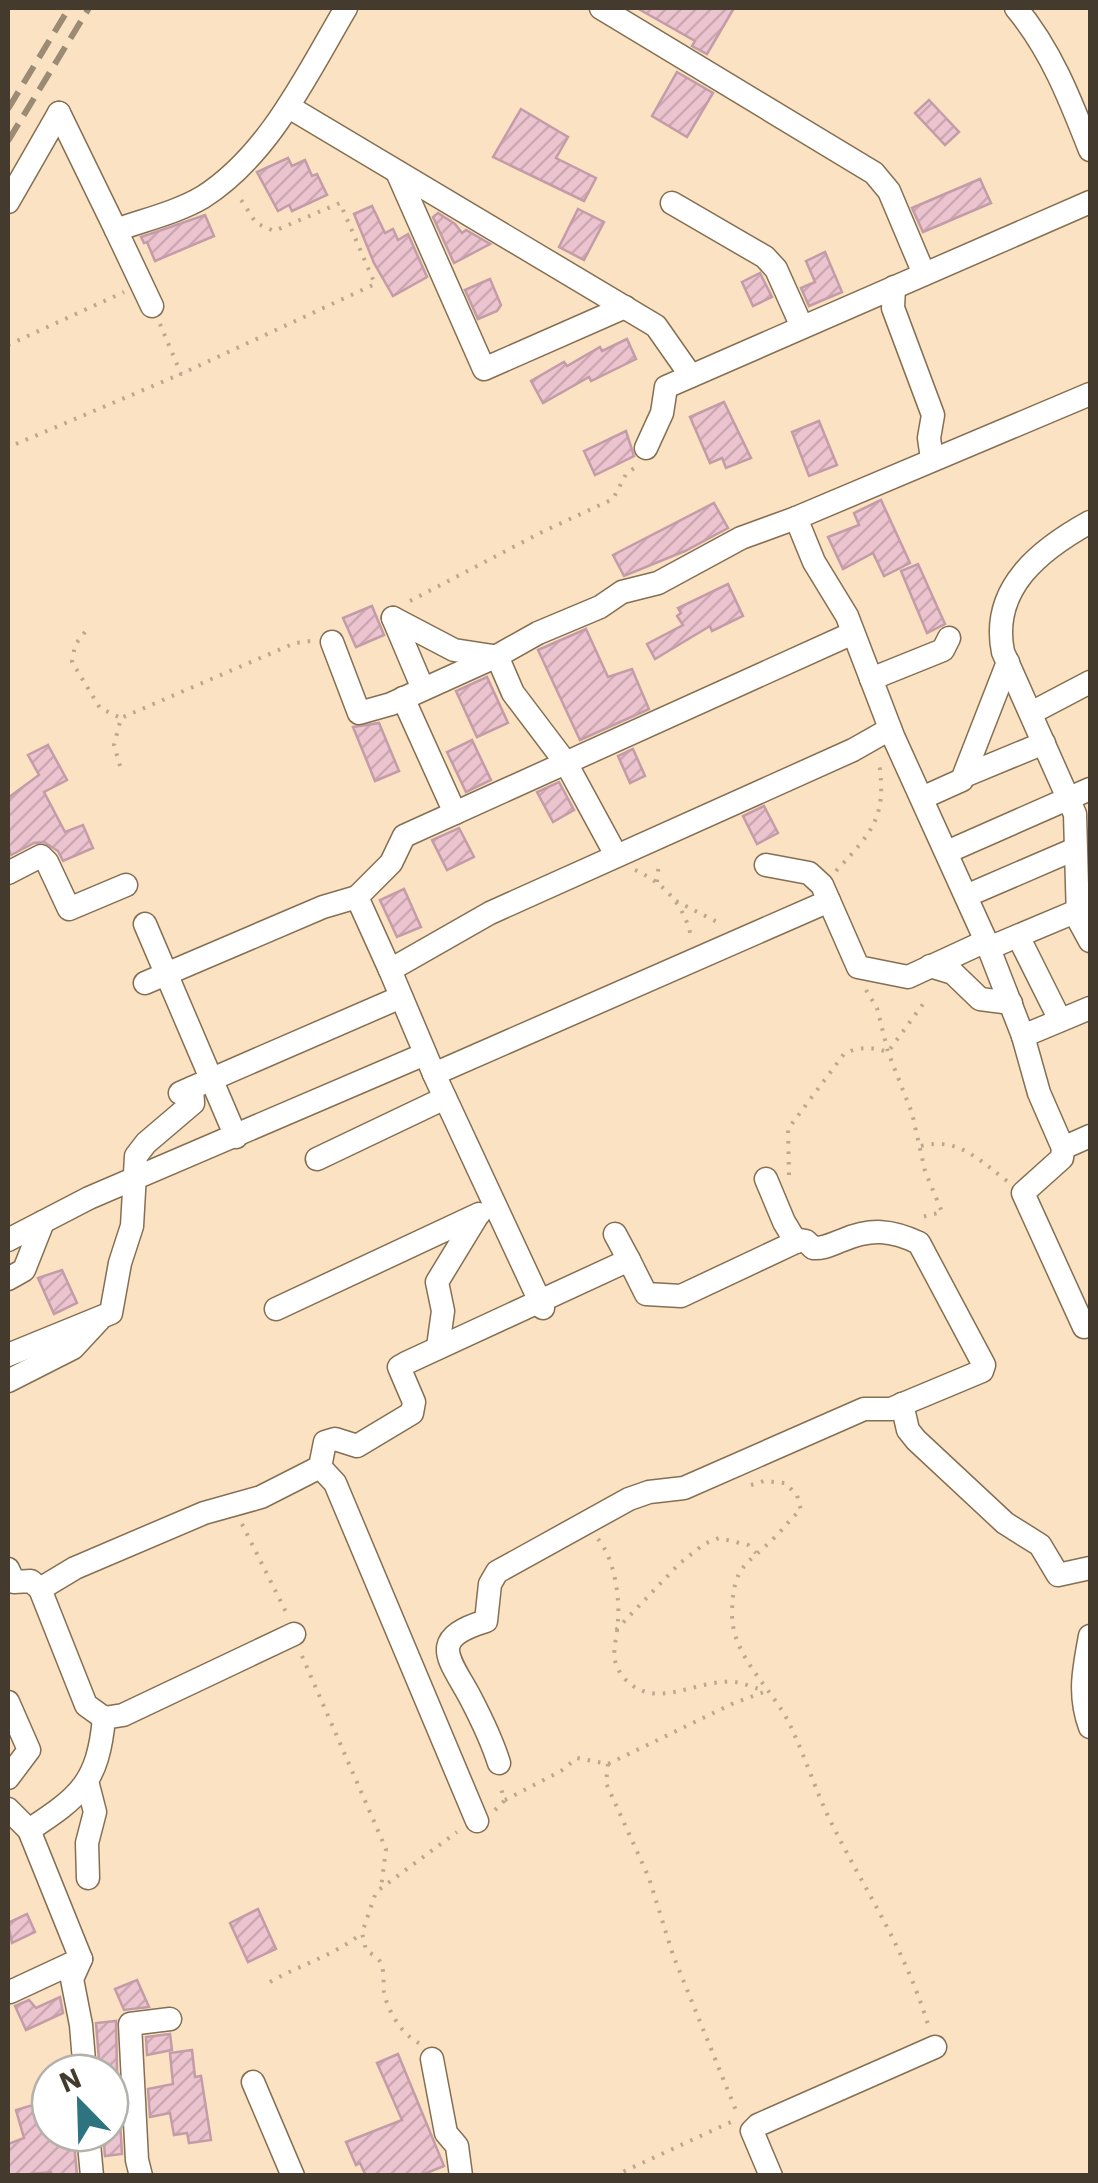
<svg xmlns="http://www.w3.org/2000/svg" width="1098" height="2183" viewBox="0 0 1098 2183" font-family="'IBM Plex Sans',sans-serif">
	<defs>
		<pattern id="building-hatch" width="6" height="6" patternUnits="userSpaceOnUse" patternTransform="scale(2.5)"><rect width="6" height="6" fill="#ecc4cf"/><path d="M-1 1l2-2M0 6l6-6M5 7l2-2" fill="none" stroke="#cca9b2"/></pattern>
	</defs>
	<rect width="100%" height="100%" fill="#fae2c2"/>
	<g fill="url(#building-hatch)" stroke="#c49ca8" stroke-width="2.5">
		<path d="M637 8H734L707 54 692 46 695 41Z"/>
		<path d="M677 72 713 93 687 137 652 116Z"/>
		<path d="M929 100 959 132 945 145 915 113Z"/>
		<path d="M521 109 568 137 556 158 596 178 584 201 493 157Z"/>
		<path d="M288 158 292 166 305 160 312 176 317 174 327 195 292 211 289 205 278 211 257 172Z"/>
		<path d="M980 179 991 203 923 232 912 208Z"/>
		<path d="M372 206 385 233 393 229 398 240 408 234 427 277 393 296 374 263 354 214Z"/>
		<path d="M578 209 604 222 584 260 559 247Z"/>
		<path d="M438 213 455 224 462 233 466 230 490 244 454 263 433 217Z"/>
		<path d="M205 215 214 236 155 261 147 242 144 243 141 237Z"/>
		<path d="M825 252 842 292 809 306 801 288 815 282 806 261Z"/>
		<path d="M760 273 772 297 753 306 742 282Z"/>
		<path d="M490 279 501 305 497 311 478 319 465 290Z"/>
		<path d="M627 339 636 359 591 381 589 377 543 403 531 381 564 362 567 366 600 347 602 351Z"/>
		<path d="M724 402 751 458 726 468 722 458 710 463 690 417Z"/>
		<path d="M819 421 837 465 809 476 792 432Z"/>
		<path d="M626 431 634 456 595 475 584 451Z"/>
		<path d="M881 500 910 563 884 576 873 553 843 569 828 537 859 525 854 513Z"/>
		<path d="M714 503 728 528 685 551 624 576 613 555Z"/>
		<path d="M918 564 945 624 927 633 901 571Z"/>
		<path d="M728 584 743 616 712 631 710 626 655 659 647 644 683 625 677 616 681 613 678 608Z"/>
		<path d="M372 606 384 635 356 647 343 618Z"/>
		<path d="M586 629 608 677 632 669 649 709 580 740 538 650Z"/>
		<path d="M487 677 508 723 477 737 456 691Z"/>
		<path d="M379 723 399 771 375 781 353 727Z"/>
		<path d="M472 740 491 780 466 792 447 752Z"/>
		<path d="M48 745 67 780 44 792 65 832 83 825 93 848 63 861 58 851 44 842 34 843 11 855 8 847V798L39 775 28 755Z"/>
		<path d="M633 749 645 776 630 783 618 756Z"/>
		<path d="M559 782 574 810 553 822 537 792Z"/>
		<path d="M764 806 778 833 757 844 743 816Z"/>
		<path d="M459 828 474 857 447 870 432 840Z"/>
		<path d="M404 889 421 927 397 937 380 900Z"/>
		<path d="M62 1270 77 1303 54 1314 38 1278Z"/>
		<path d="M258 1909 276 1949 248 1962 230 1923Z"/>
		<path d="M27 1914 35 1932 12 1943 8 1923Z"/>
		<path d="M137 1980 149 2007 124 2010 115 1989Z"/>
		<path d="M60 1997 63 2013 26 2030 15 2006 29 2000 36 2008Z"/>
		<path d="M116 2021 117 2071 100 2072 96 2023Z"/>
		<path d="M170 2034 172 2050 147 2055 146 2037Z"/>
		<path d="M192 2050 195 2077 201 2076 211 2140 189 2143 187 2133 174 2135 170 2113 150 2117 148 2089 173 2084 170 2053Z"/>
		<path d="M398 2054 444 2166 419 2176H366L360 2163 356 2165 346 2142 402 2120 377 2063Z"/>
		<path d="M118 2087 122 2154 105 2156 103 2133H110V2088Z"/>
		<path d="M50 2100V2133H73L77 2175 52 2176 51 2172 8 2176V2144L24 2138 16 2110Z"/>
	</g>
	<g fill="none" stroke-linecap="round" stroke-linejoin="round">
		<defs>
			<g id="street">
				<path d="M601 8 874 173 889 191 924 274"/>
				<path d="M1016 8C1051 50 1070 99 1090 150"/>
				<path d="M289 107 656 326 691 376"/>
				<path d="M59 113 116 230C144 220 178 212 203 197 270 154 307 74 346 8"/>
				<path d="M397 172 484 369 625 307"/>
				<path d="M8 202 59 113"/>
				<path d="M672 203 765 257 776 269 802 327"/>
				<path d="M116 230 152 306"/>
				<path d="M894 287 893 308 933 415 929 438 932 459"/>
				<path d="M646 448 662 413 666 387 1090 202"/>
				<path d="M796 518 1090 394"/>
				<path d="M1090 522C1041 549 990 588 1003 652L1075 814 1078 919 1090 941"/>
				<path d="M393 618 454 650 493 656"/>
				<path d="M393 618 423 689"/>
				<path d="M853 633 404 836 391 863 357 897 390 970 490 913 853 750 890 729"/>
				<path d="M332 642 359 713 391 704 497 656"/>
				<path d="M871 679 943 650 949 638"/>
				<path d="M403 698 455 813"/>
				<path d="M1031 713 1090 682"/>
				<path d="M964 776 1044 743"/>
				<path d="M922 798 962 780 1008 662"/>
				<path d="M947 852 1090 789"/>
				<path d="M616 855 566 763 513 693 497 656 538 633 600 607 622 592 658 583 741 538 796 518 814 562 847 616 893 736 986 941 1023 1036"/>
				<path d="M766 865 809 873 822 885 858 967 908 977 986 941"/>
				<path d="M8 873 41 856 47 862 69 909 126 885"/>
				<path d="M966 896 1075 849"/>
				<path d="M145 924 236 1137"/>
				<path d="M1018 936 1060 1020"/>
				<path d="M989 948 1077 911"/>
				<path d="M930 966 953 973 980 999 1011 1003"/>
				<path d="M390 970 434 1074 829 901"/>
				<path d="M145 983 323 907 357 897"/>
				<path d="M1090 1008 1023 1036 1039 1093 1063 1148 1090 1136"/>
				<path d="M434 1074 543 1308"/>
				<path d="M180 1093 401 997"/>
				<path d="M1063 1148 1062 1158 1023 1193 1084 1327"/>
				<path d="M317 1159 445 1098"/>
				<path d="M766 1179 784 1222 796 1242"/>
				<path d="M615 1234 629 1260"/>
				<path d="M8 1240 89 1198 425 1054"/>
				<path d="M8 1279 24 1270 43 1222"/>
				<path d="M276 1309 479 1214"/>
				<path d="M438 1347 443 1311 437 1282 476 1218"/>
				<path d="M8 1355 111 1313 120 1263 132 1226 136 1156 146 1143 193 1103 192 1088"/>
				<path d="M8 1381 73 1348 99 1320"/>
				<path d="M902 1404 908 1430 916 1440 1005 1523 1040 1545 1058 1575 1090 1568"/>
				<path d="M320 1467 335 1483 477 1821"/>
				<path d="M8 1569 14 1582 31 1581 40 1589 86 1705 104 1718 123 1715 294 1634"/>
				<path d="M40 1589 75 1568 204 1513 261 1497 320 1467 325 1442 335 1439 357 1446 412 1413 414 1402 399 1367 406 1363 629 1260 646 1294 681 1296 800 1240 806 1241 813 1248C824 1249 832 1244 843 1240 871 1228 892 1230 919 1243L984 1365 982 1371 891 1409H864L684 1488 649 1492 629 1499 497 1572 490 1584 486 1621C427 1639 449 1658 470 1697 481 1718 492 1741 499 1763"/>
				<path d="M1090 1636C1084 1669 1078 1694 1090 1727"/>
				<path d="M8 1702 29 1750 8 1778"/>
				<path d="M87 1781 95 1812 87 1843 88 1878"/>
				<path d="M8 1809 29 1830 81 1959 72 1979 81 2025 85 2073"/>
				<path d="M29 1830C81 1796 98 1782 104 1718"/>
				<path d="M10 1992 81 1959"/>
				<path d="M432 2059 446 2133 457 2146 461 2176"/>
				<path d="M253 2082 293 2176"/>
				<path d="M88 2133 92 2176"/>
				<path d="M141 2176 137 2160 130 2024 170 2019"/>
				<path d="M771 2176 752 2131 758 2125 935 2047"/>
			</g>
		</defs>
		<use href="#street" stroke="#856f52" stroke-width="25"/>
		<g stroke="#bba88f" stroke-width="4" stroke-dasharray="2.5 8" stroke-linecap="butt">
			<path d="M160 324 181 374 375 284 340 203 274 231 256 223 238 195"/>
			<path d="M8 345 124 292"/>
			<path d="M16 444 181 374"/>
			<path d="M410 601 542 532 613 499 626 474 637 466"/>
			<path d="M85 632 75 645 72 662 100 708 121 718"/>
			<path d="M120 766 114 745 121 718 295 643 311 641"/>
			<path d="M635 870C664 883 684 905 691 936"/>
			<path d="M836 871C873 831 887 817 879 762"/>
			<path d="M657 882 659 862"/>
			<path d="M676 901 721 924"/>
			<path d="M866 990 877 1008 888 1052 912 1113 925 1171 942 1212 918 1218"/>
			<path d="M921 1146C958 1137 978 1159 1007 1181"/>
			<path d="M789 1175 788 1129 844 1054C859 1046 872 1047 888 1052L923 1004"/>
			<path d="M751 1485 764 1481 785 1483 797 1495 801 1510C791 1518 784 1528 775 1537 746 1566 733 1565 732 1612 731 1657 772 1687 790 1725 804 1754 814 1786 828 1816 864 1890 905 1947 929 2028"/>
			<path d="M242 1524 287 1614"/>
			<path d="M598 1539C614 1558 620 1596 618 1621 617 1643 607 1659 625 1679 656 1712 697 1678 735 1682 745 1683 755 1689 765 1690"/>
			<path d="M616 1630 679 1564 704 1544 719 1538 748 1545 756 1553"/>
			<path d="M302 1656 386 1849 381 1888"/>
			<path d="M608 1764 606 1783 649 1878 673 1955 737 2113"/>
			<path d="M505 1800 561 1771 577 1758 608 1764 734 1703 767 1691"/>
			<path d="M495 1810 504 1801 500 1783"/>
			<path d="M270 1982C301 1964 334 1956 362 1933"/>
			<path d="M419 2043C402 2035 387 2010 384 1992 383 1982 385 1968 379 1960 377 1957 370 1953 366 1950L362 1933 376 1892 457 1832"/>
			<path d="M614 2176 733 2121"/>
		</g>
		<use href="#street" stroke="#fff" stroke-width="22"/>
		<g stroke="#9b8b75" stroke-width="6" stroke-dasharray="20 10" stroke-linecap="butt">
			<path d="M8 109 69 8"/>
			<path d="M8 141 89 8"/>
		</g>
	</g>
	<rect width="1098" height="2183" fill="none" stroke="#443b2e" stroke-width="20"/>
	<g transform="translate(80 2103) rotate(337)"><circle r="48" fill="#ffffff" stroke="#b4b1ab" stroke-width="2.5"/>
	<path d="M0-8L18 38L0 25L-18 38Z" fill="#2d7480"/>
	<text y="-15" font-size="28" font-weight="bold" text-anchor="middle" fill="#443b2e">N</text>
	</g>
</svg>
